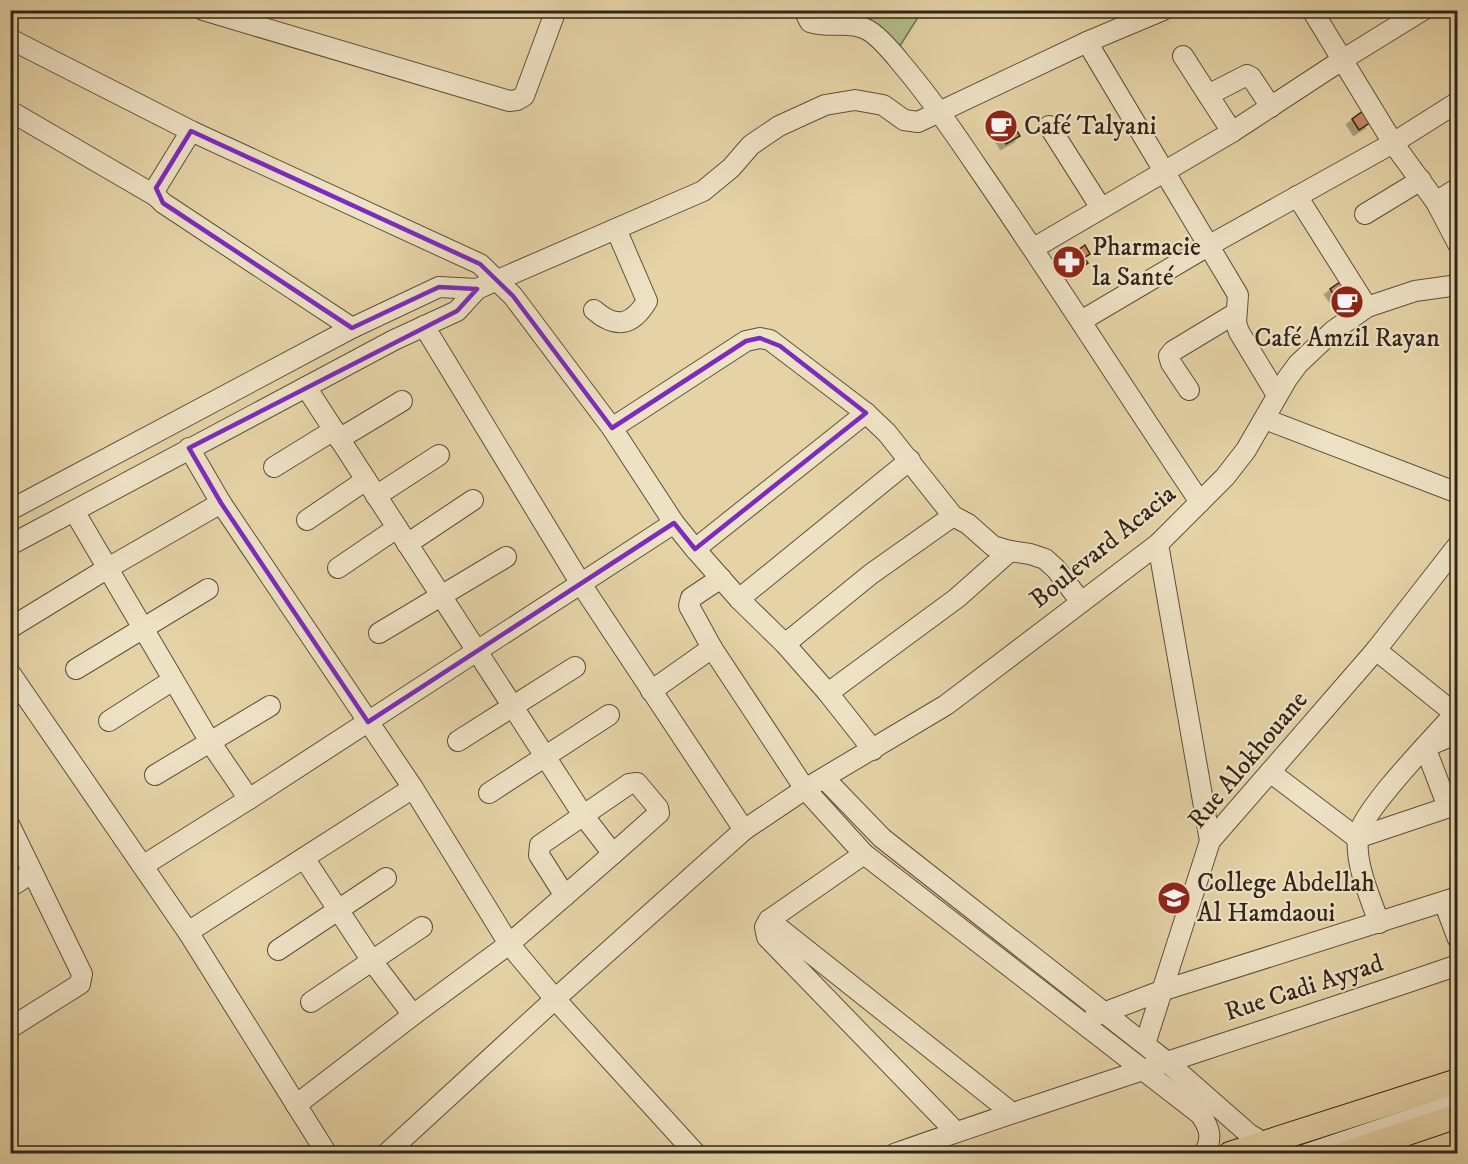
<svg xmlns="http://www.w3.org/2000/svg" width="1468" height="1164" viewBox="0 0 1468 1164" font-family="'IM FELL DW Pica',serif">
	<defs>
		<filter id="shadow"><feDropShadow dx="-5.5" dy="5.5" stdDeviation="0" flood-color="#0004"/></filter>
	</defs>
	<rect width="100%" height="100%" fill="#e5d3a6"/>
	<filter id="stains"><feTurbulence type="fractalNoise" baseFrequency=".00333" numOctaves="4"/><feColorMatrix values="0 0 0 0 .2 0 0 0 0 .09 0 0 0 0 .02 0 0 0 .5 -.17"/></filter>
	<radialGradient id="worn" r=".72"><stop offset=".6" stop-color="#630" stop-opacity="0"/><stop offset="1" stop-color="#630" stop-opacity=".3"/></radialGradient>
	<path fill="#b1bd89" stroke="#717151" stroke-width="1.5" d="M863 11H922L898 49Z"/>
	<g fill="#c88664" stroke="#312519" stroke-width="1.5" filter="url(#shadow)">
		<path d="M1363 111 1371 122 1359 130 1352 119Z"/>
		<path d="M1008 116 1020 136 1006 144 994 124Z"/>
		<path d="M1085 245 1090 254 1084 258 1088 263 1073 273 1064 260Z"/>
		<path d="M1340 282 1354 303 1344 309 1330 289Z"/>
	</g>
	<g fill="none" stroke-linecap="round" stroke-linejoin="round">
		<defs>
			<g id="minor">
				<path d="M203 10 509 101 517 100 524 96 556 10"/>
				<path d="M804 10 810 22C830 29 853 19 871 32 885 42 895 56 906 69 932 100 955 134 978 168 1054 278 1125 391 1200 502"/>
				<path d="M1312 10 1393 143 1436 202 1458 244"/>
				<path d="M10 39 191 131 480 264 513 296 612 428 674 523 695 549 739 599 785 644 828 693 873 750"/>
				<path d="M1087 42 1238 295 1236 323 1239 332 1277 395"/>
				<path d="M1183 56 1232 132"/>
				<path d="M1208 95 1247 75 1251 77 1271 107"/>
				<path d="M10 111 156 196"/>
				<path d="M1049 126 1101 208"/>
				<path d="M191 131 156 188V196L163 203 352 328"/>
				<path d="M1297 196 1367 307"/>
				<path d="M1436 202 1458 188"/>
				<path d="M1365 214 1421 180"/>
				<path d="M1034 248 1232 132 1342 60 1423 10"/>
				<path d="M594 310C616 329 632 326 647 301L616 229"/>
				<path d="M1081 321 1208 246 1393 143 1458 102"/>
				<path d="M424 326 581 584 744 830"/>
				<path d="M306 387 583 815 613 854"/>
				<path d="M1189 390 1171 363 1169 356 1173 351 1236 313"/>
				<path d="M1265 419 1458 493"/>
				<path d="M612 428 746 341 760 338 770 340 866 413 887 433 953 516 968 524 993 546 1010 551 1030 554 1045 559 1056 569 1081 602"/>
				<path d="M339 439 402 401"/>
				<path d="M189 448 221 503"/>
				<path d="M274 467 334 430"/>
				<path d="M376 496 439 455"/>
				<path d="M10 510 352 328 439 287 477 289"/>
				<path d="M74 511 210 742 249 799 144 865"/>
				<path d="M307 520 366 480"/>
				<path d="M407 544 473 500"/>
				<path d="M1158 544 1210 841"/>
				<path d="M10 545 394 340 457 311 477 289 703 191 731 168 751 145 779 126 825 105 855 100 883 105 904 120 918 122 1087 42 1163 10"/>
				<path d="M695 549 866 413"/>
				<path d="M338 568 397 528"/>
				<path d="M739 599 910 460"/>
				<path d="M10 628 108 568 221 503 413 788 509 944C559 901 610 857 659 813L658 808 637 783 629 784 540 845 539 855 565 896"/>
				<path d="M379 633 506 557"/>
				<path d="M785 644 871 574 953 516"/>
				<path d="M712 648 805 789 864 854 1200 1114C1210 1128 1213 1138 1204 1154"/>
				<path d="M1376 650 1454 713"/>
				<path d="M76 669 208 589"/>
				<path d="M10 673 188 932 327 1154"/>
				<path d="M651 691 712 648 689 606 691 598 721 578"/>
				<path d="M828 693 957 598 1010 551"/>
				<path d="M109 721 173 680"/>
				<path d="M458 741 575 667"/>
				<path d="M1270 772 1357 838"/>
				<path d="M155 775 270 706"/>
				<path d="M825 779 882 838 1167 1062 1249 1134 1264 1143"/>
				<path d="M489 793 609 715"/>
				<path d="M249 799 674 523"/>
				<path d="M1448 807 1425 747 1458 733"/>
				<path d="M10 826 82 974 80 984 10 1028"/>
				<path d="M1357 838 1458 804"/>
				<path d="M864 854 769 920 765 927 767 937 956 1132"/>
				<path d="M304 858 372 961 413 1015"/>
				<path d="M10 887 32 873"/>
				<path d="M1444 902 1458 939"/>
				<path d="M769 920 1012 1113"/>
				<path d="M1379 923C1370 896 1355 865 1358 837 1360 812 1438 733 1458 710"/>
				<path d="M188 932 413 788"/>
				<path d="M278 950 386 878"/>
				<path d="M311 1002 422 927"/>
				<path d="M1095 1016 1161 991 1458 897"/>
				<path d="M1145 1044 1210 841 1376 650 1458 545"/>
				<path d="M296 1105 413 1015 509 944 555 999 696 1154"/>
				<path d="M386 1154 555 999 744 830 805 789 946 705 1158 544 1225 477 1246 450 1287 379 1298 364 1333 331 1367 307 1415 291 1458 285"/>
				<path d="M894 1154C1081 1088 1270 1030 1458 965"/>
				<path d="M1307 1154 1458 1103"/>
			</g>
			<g id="major">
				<path d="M1230 1154 1458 1081"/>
				<path d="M1345 1154 1458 1116"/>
			</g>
		</defs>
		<use href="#minor" stroke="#5e503c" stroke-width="22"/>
		<use href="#major" stroke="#312519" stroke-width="26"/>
		<use href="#minor" stroke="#eee2c5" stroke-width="20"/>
		<use href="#major" stroke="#e5d3a6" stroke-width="24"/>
	</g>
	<path fill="none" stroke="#7b2cbf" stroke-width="4.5" stroke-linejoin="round" d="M191 131 480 264 513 296 612 428 746 341 760 338 780 346 866 413 695 549 674 523 368 722 221 503 189 448 457 311 477 289 439 287 352 328 163 203 156 188Z"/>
	<defs>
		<symbol id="cafe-disc" viewBox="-11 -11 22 22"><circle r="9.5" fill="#8f2418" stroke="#eee2c5"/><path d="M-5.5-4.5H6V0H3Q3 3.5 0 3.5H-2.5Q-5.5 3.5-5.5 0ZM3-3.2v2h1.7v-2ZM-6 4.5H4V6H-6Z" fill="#fff"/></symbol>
		<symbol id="pharmacy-disc" viewBox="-11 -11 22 22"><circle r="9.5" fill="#8f2418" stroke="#eee2c5"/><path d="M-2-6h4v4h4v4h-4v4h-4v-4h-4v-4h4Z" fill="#fff"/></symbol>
		<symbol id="school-disc" viewBox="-11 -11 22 22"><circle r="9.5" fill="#8f2418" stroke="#eee2c5"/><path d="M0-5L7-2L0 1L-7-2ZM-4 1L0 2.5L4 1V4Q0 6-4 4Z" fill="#fff"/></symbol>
	</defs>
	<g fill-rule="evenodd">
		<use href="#cafe-disc" x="982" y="107" width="38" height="38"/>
		<use href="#pharmacy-disc" x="1050" y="243" width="38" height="38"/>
		<use href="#cafe-disc" x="1328" y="283" width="38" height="38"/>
		<use href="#school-disc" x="1155" y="879" width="38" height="38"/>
	</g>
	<g text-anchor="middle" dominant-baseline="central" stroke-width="4.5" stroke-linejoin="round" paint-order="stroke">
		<g font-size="26" fill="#312519" stroke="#eee2c5" text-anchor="start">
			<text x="1024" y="126">Café Talyani</text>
			<text x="1092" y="247">Pharmacie<tspan x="1092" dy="30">la Santé</tspan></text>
			<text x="1347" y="338" text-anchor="middle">Café Amzil Rayan</text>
			<text x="1197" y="883">College Abdellah<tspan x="1197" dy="30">Al Hamdaoui</tspan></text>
		</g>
		<g font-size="26" fill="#312519" stroke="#eee2c5">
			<text transform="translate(1103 547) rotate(-39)">Boulevard Acacia</text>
			<text transform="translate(1248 760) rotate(-50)">Rue Alokhouane</text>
			<text transform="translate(1304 988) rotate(-18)">Rue Cadi Ayyad</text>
		</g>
	</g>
	<rect width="1468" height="1164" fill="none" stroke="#e5d3a6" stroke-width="36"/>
	<rect x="12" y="12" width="1444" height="1140" fill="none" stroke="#312519" stroke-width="3"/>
	<rect x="18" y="18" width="1432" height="1128" fill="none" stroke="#312519" stroke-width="1.5"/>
	<rect width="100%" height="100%" filter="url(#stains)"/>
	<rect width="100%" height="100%" fill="url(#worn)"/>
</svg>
